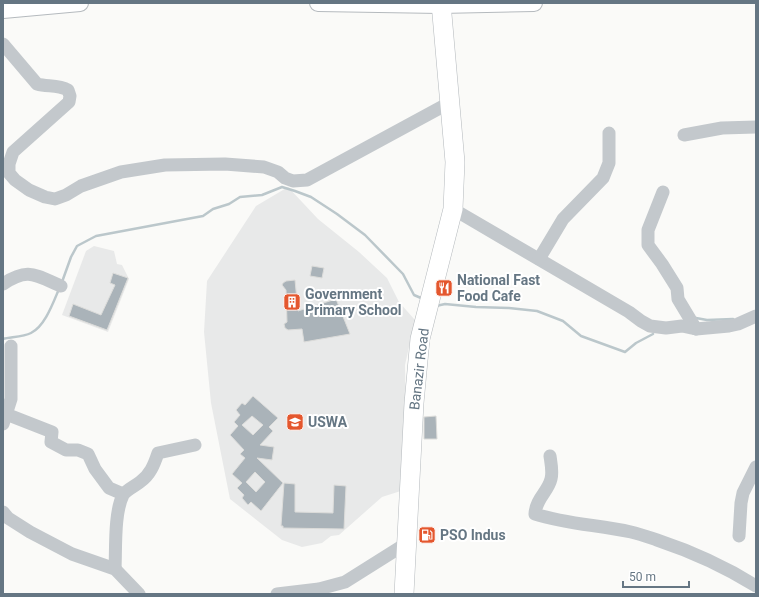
<svg xmlns="http://www.w3.org/2000/svg" width="759" height="597" viewBox="0 0 759 597" font-family="Roboto,sans-serif">
	<rect width="100%" height="100%" fill="#fafaf8"/>
	<g fill="#e8e9e9">
		<path d="M288 187 318 219 359 252 387 278 399 302 415 320 405 365 407 489 382 497 339 535 331 536 322 543 302 547 282 540 230 499 211 403 204 332 207 281 256 206Z"/>
		<path d="M94 246 114 251 117 264 122 265 129 279 108 332 62 315 86 251Z"/>
	</g>
	<g fill="none" stroke-linecap="round" stroke-linejoin="round">
		<g stroke="#bbc7cb" stroke-width="2.5">
			<path d="M62 282 71 257 77 246 96 236 203 216 213 209 229 204 240 197 262 195 282 187 295 191 311 197 337 214 365 235 403 274 414 295 421 298"/>
			<path d="M436 306 445 304 476 307 509 308 537 311 563 321 581 336 625 352 636 343 653 334"/>
			<path d="M696 318 707 320 733 319"/>
			<path d="M3 339C11 337 23 337 31 333 45 326 53 303 59 289"/>
		</g>
	</g>
	<g fill="#aab3b9" stroke="#dcdcda" fill-rule="evenodd">
		<path d="M312 266 324 268 322 278 310 276Z"/>
		<path d="M113 273 128 278 107 330 69 316 73 304 101 315 115 285 110 283Z"/>
		<path d="M295 280 298 311 336 299 350 334 304 342 302 329 288 330 285 328 284 324 287 322 286 290 282 285 283 283 286 281Z"/>
		<path d="M253 396 278 418 269 427 273 431 260 445 274 447 272 460 257 458 283 483 261 511 251 502 248 505 242 498 244 495 237 488 242 483 232 474 245 458 240 454 244 450 230 435 238 426 234 422 240 415 236 410 242 403 245 405ZM252 416 263 425 253 435 242 425ZM255 472 265 482 256 492 246 482Z"/>
		<path d="M436 416 437 439H424V417Z"/>
		<path d="M284 483 295 484V512L333 513 334 485 346 486 344 529 283 528V526H281Z"/>
	</g>
	<g fill="none" stroke-linecap="round" stroke-linejoin="round">
		<defs>
			<g id="major">
				<path d="M318 3 440 5 534 3"/>
				<path d="M3 10 80 3"/>
			</g>
			<path id="highway" d="M404 594 414 403 420 339 453 209 455 162 441 3"/>
		</defs>
		<use href="#major" stroke="#b5babe" stroke-width="18"/>
		<use href="#highway" stroke="#b4b9bd" stroke-width="20"/>
		<g stroke="#c3c8cc" stroke-width="13">
			<path d="M3 44 37 84C47 87 58 84 68 90L70 96 69 102 13 152 9 164V173L15 180 29 190 45 197 55 199 66 195 81 186 121 172 165 165 225 164 264 167 278 172 285 178 293 181 307 180 449 103"/>
			<path d="M684 135 722 128 756 127"/>
			<path d="M663 192 648 230V245L662 264 677 288 678 299 696 329"/>
			<path d="M453 209 629 312 641 321 650 326 666 328 682 326 696 329 729 326 738 324 756 316"/>
			<path d="M539 259 563 219 603 178 609 163V133"/>
			<path d="M3 284C28 267 35 275 61 286"/>
			<path d="M6 414 52 432 51 442 66 450H78L88 454 95 469 109 488 123 494"/>
			<path d="M3 424 11 399V346"/>
			<path d="M550 456C551 463 553 472 551 479 548 492 536 498 535 514 566 524 599 525 631 532 640 534 648 537 657 540 693 552 724 566 756 586"/>
			<path d="M3 512 8 518 30 532 72 554 115 569 139 594"/>
			<path d="M739 536 741 503 743 493 756 467"/>
			<path d="M115 569C116 549 114 513 123 495 126 490 135 486 140 482 150 475 154 465 158 453L195 445"/>
			<path d="M277 594 319 589 345 582 407 543"/>
		</g>
		<use href="#major" stroke="#fff" stroke-width="16"/>
		<use href="#highway" stroke="#fff" stroke-width="19"/>
	</g>
	<defs>
		<symbol id="restaurant-square" viewBox="-11 -11 22 22"><rect x="-9" y="-9" width="18" height="18" rx="4" fill="#e4572e" stroke="#fff"/><path d="M-5-6h1v4h1v-4h1v4h1v-4h1v5L-1.5 .5V6h-2V.5L-5-1ZM5-6V6H3V1.5H1.5Q1.5-4 5-6Z" fill="#fff"/></symbol>
		<symbol id="building-square" viewBox="-11 -11 22 22"><rect x="-9" y="-9" width="18" height="18" rx="4" fill="#e4572e" stroke="#fff"/><path d="M-4-6H4V6H1V3H-1V6H-4ZM-2.5-4.3h1.7v1.8h-1.7ZM.8-4.3h1.7v1.8H.8ZM-2.5-1h1.7V.8h-1.7ZM.8-1h1.7V.8H.8Z" fill="#fff"/></symbol>
		<symbol id="school-square" viewBox="-11 -11 22 22"><rect x="-9" y="-9" width="18" height="18" rx="4" fill="#e4572e" stroke="#fff"/><path d="M0-5L7-2L0 1L-7-2ZM-4 1L0 2.5L4 1V4Q0 6-4 4Z" fill="#fff"/></symbol>
		<symbol id="fuel-square" viewBox="-11 -11 22 22"><rect x="-9" y="-9" width="18" height="18" rx="4" fill="#e4572e" stroke="#fff"/><path d="M-5.5-6h7V0h2V4h1.3V-2.5L3-4.5l.8-.8L6-3V5H2.5V1h-1V6h-7ZM-4.2-4.7v3.2H.2V-4.7Z" fill="#fff"/></symbol>
	</defs>
	<g fill-rule="evenodd">
		<use href="#restaurant-square" x="434" y="278" width="20" height="20"/>
		<use href="#building-square" x="282" y="292" width="20" height="20"/>
		<use href="#school-square" x="285" y="412" width="20" height="20"/>
		<use href="#fuel-square" x="417" y="525" width="20" height="20"/>
	</g>
	<g text-anchor="middle" dominant-baseline="central" stroke-width="4" stroke-linejoin="round" paint-order="stroke">
		<g font-size="14" font-weight="bold" fill="#657683" stroke="#fff" text-anchor="start">
			<text x="457" y="280">National Fast<tspan x="457" dy="16">Food Cafe</tspan></text>
			<text x="305" y="294">Government<tspan x="305" dy="16">Primary School</tspan></text>
			<text x="308" y="422">USWA</text>
			<text x="440" y="535">PSO Indus</text>
		</g>
		<g font-size="14" fill="#657683" stroke="#fff">
			<text transform="translate(419 369) rotate(-83)">Banazir Road</text>
		</g>
	</g>
	<rect width="759" height="597" fill="none" stroke="#657683" stroke-width="8"/>
	<path d="M623 581v6h66v-6" fill="none" stroke="#657683" stroke-width="2"/>
	<text x="629" y="581" font-size="12" fill="#657683" stroke="#ffffff" stroke-width="3" paint-order="stroke">50 m</text>
</svg>
